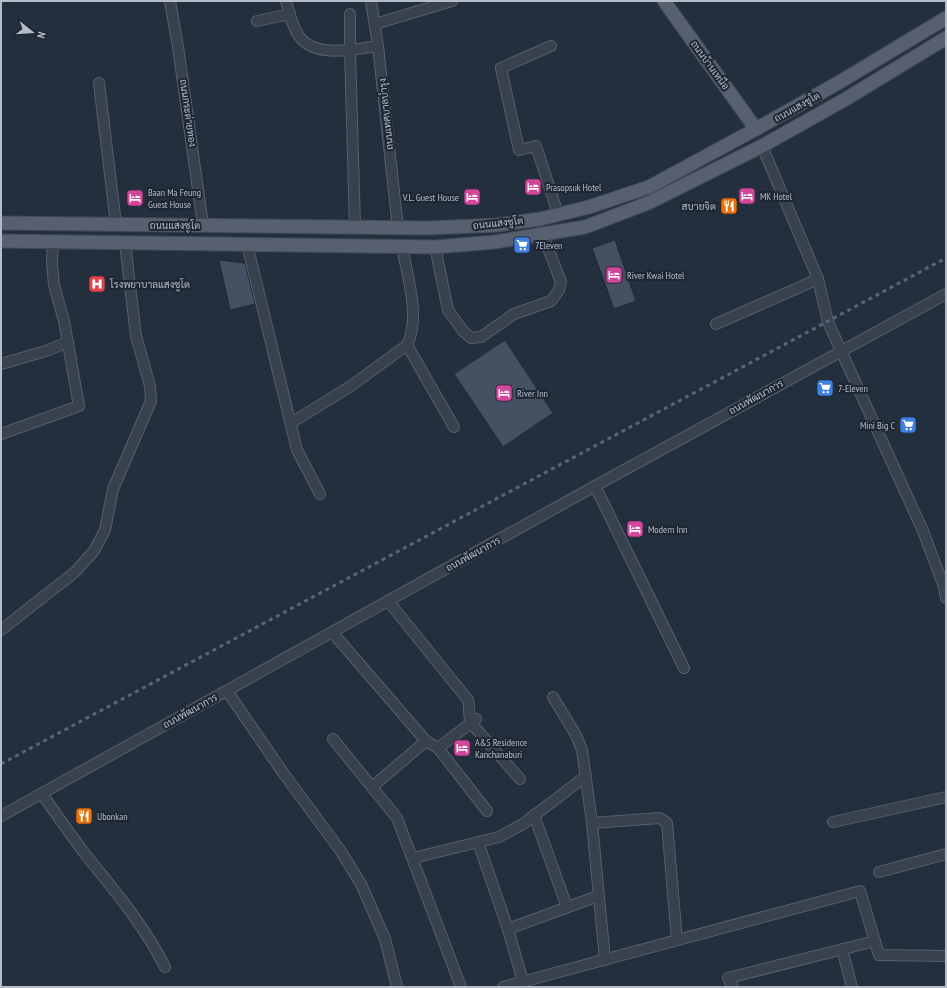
<svg xmlns="http://www.w3.org/2000/svg" width="947" height="988" viewBox="0 0 947 988" font-family="'PT Sans Narrow',Sarabun,sans-serif">
	<rect width="100%" height="100%" fill="#242f3e"/>
	<g fill="#455162" stroke="#1f2835">
		<path d="M615 240 636 301 614 309 592 248Z"/>
		<path d="M219 260 245 263 255 304 230 310Z"/>
		<path d="M505 340 553 413 503 447 454 374Z"/>
	</g>
	<g fill="none" stroke-linecap="round" stroke-linejoin="round">
		<defs>
			<g id="minor">
				<path d="M170 1 178 47 203 225"/>
				<path d="M286 1C289 12 292 26 299 36 315 59 355 49 378 46"/>
				<path d="M371 1 378 46 398 228"/>
				<path d="M350 14V50L355 227"/>
				<path d="M257 21 290 14"/>
				<path d="M375 24 452 1"/>
				<path d="M551 46 501 68 519 150 536 146 558 214"/>
				<path d="M99 83 116 224"/>
				<path d="M762 146 818 279 828 322 923 531 944 587 946 598"/>
				<path d="M247 244 297 450 320 494"/>
				<path d="M435 247 448 310 463 331 471 338 481 337 514 314 551 301 559 290 561 282 543 235"/>
				<path d="M716 324 818 279"/>
				<path d="M407 345 454 427"/>
				<path d="M1 364 46 351 68 342"/>
				<path d="M291 423 351 386 407 345C421 317 407 276 402 246"/>
				<path d="M1 434 79 406 64 321 54 285 52 263 53 242"/>
				<path d="M595 486 684 668"/>
				<path d="M388 601 468 700C470 708 468 715 471 723L520 779"/>
				<path d="M1 630 75 572 94 551 105 530 113 489 151 401 150 386 136 336 125 243"/>
				<path d="M332 632 426 741 438 748 487 811"/>
				<path d="M227 691 284 774 340 850 361 884 385 939 397 987"/>
				<path d="M553 697 576 735 582 750 592 823 605 960"/>
				<path d="M333 739 397 818 461 987"/>
				<path d="M438 748 476 719"/>
				<path d="M372 787 426 741"/>
				<path d="M42 794C56 814 70 834 85 854 114 890 144 925 165 967"/>
				<path d="M534 815 567 907"/>
				<path d="M1 816 595 486 946 294"/>
				<path d="M833 822 946 797"/>
				<path d="M592 823 660 818 667 823 677 940"/>
				<path d="M478 842 508 929 523 982"/>
				<path d="M413 858 499 837 523 824 586 776"/>
				<path d="M879 872 946 854"/>
				<path d="M508 929 598 896"/>
				<path d="M842 949 852 987"/>
				<path d="M503 987 860 891 879 955 946 956"/>
				<path d="M733 987 728 978 875 941"/>
			</g>
			<g id="major">
				<path d="M664 1 756 129"/>
				<path d="M1 223 429 228 497 225 540 219 589 207 649 187 756 129 838 83 946 18"/>
				<path d="M1 241 435 247 495 242 585 227 648 203 762 146 844 100 946 38"/>
			</g>
		</defs>
		<use href="#minor" stroke="#565f6c" stroke-width="12"/>
		<use href="#major" stroke="#414a57" stroke-width="15"/>
		<use href="#minor" stroke="#38414e" stroke-width="10"/>
		<use href="#major" stroke="#56606e" stroke-width="13"/>
		<path stroke="#5a6575" stroke-width="3" stroke-dasharray="4 4" stroke-linecap="butt" d="M1 764 946 258"/>
	</g>
	<defs>
		<symbol id="hotel-square" viewBox="-11 -11 22 22"><rect x="-9" y="-9" width="18" height="18" rx="4" fill="#d1479c" stroke="#1d2633"/><path d="M-6-4.5h1.5V1H6V5H4.5V3h-9V5H-6ZM-4 0a1.8 1.8 0 1 1 3.6 0ZM.5 0V-2.5h3Q6-2.5 6 0Z" fill="#fff"/></symbol>
		<symbol id="restaurant-square" viewBox="-11 -11 22 22"><rect x="-9" y="-9" width="18" height="18" rx="4" fill="#e8710a" stroke="#1d2633"/><path d="M-5-6h1v4h1v-4h1v4h1v-4h1v5L-1.5 .5V6h-2V.5L-5-1ZM5-6V6H3V1.5H1.5Q1.5-4 5-6Z" fill="#fff"/></symbol>
		<symbol id="supermarket-square" viewBox="-11 -11 22 22"><rect x="-9" y="-9" width="18" height="18" rx="4" fill="#3f7fe0" stroke="#1d2633"/><path d="M-6-5.5h2.5l.6 2H6L4.5 2H-2.5L-4.4-4H-6ZM-1.5 3.2a1.3 1.3 0 1 0 .1 0ZM3 3.2a1.3 1.3 0 1 0 .1 0Z" fill="#fff"/></symbol>
		<symbol id="hospital-square" viewBox="-11 -11 22 22"><rect x="-9" y="-9" width="18" height="18" rx="4" fill="#e0444e" stroke="#1d2633"/><path d="M-5-5h3v3.5h4V-5h3V5h-3V1.5h-4V5h-3Z" fill="#fff"/></symbol>
	</defs>
	<g fill-rule="evenodd">
		<use href="#hotel-square" x="523" y="177" width="20" height="20"/>
		<use href="#hotel-square" x="737" y="186" width="20" height="20"/>
		<use href="#hotel-square" x="462" y="187" width="20" height="20"/>
		<use href="#hotel-square" x="125" y="188" width="20" height="20"/>
		<use href="#restaurant-square" x="719" y="196" width="20" height="20"/>
		<use href="#supermarket-square" x="512" y="235" width="20" height="20"/>
		<use href="#hotel-square" x="604" y="265" width="20" height="20"/>
		<use href="#hospital-square" x="87" y="274" width="20" height="20"/>
		<use href="#supermarket-square" x="815" y="378" width="20" height="20"/>
		<use href="#hotel-square" x="494" y="383" width="20" height="20"/>
		<use href="#supermarket-square" x="898" y="415" width="20" height="20"/>
		<use href="#hotel-square" x="625" y="519" width="20" height="20"/>
		<use href="#hotel-square" x="452" y="738" width="20" height="20"/>
		<use href="#restaurant-square" x="74" y="806" width="20" height="20"/>
	</g>
	<g text-anchor="middle" dominant-baseline="central" stroke-width="4" stroke-linejoin="round" paint-order="stroke">
		<g font-size="10" fill="#b4bcc9" stroke="#1d2633">
			<text transform="translate(710 65) rotate(54)">ถนนบ้านเหนือ</text>
			<text transform="translate(797 107) rotate(-29)">ถนนแสงชูโต</text>
			<text transform="translate(188 113) rotate(82)">ถนนกระต่ายทอง</text>
			<text transform="translate(386 114) rotate(-96)">ถนนเทศบาลบำรุง</text>
			<text transform="translate(498 223) rotate(-6)">ถนนแสงชูโต</text>
			<text x="175" y="225">ถนนแสงชูโต</text>
			<text transform="translate(756 397) rotate(-29)">ถนนพัฒนาการ</text>
			<text transform="translate(473 554) rotate(-29)">ถนนพัฒนาการ</text>
			<text transform="translate(190 711) rotate(-29)">ถนนพัฒนาการ</text>
		</g>
		<g font-size="10" fill="#b4bcc9" stroke="#1d2633" text-anchor="start">
			<text x="546" y="187">Prasopsuk Hotel</text>
			<text x="148" y="192">Baan Ma Feung<tspan x="148" dy="12">Guest House</tspan></text>
			<text x="760" y="196">MK Hotel</text>
			<text x="459" y="197" text-anchor="end">V.L. Guest House</text>
			<text x="716" y="206" text-anchor="end">สบายจิต</text>
			<text x="535" y="245">7Eleven</text>
			<text x="627" y="275">River Kwai Hotel</text>
			<text x="110" y="284">โรงพยาบาลแสงชูโต</text>
			<text x="838" y="388">7-Eleven</text>
			<text x="517" y="393">River Inn</text>
			<text x="895" y="425" text-anchor="end">Mini Big C</text>
			<text x="648" y="529">Modern Inn</text>
			<text x="475" y="742">A&amp;S Residence<tspan x="475" dy="12">Kanchanaburi</tspan></text>
			<text x="97" y="816">Ubonkan</text>
		</g>
	</g>
	<rect width="947" height="988" fill="none" stroke="#b4bcc9" stroke-width="4"/>
	<g transform="translate(32 32) rotate(107)" stroke="#1d2633" stroke-width="3" paint-order="stroke">
	<path d="M0-3L7 15L0 10L-7 15Z" fill="#b4bcc9"/>
	<text y="-6" font-size="11" font-weight="bold" text-anchor="middle" fill="#b4bcc9">N</text>
	</g>
</svg>
